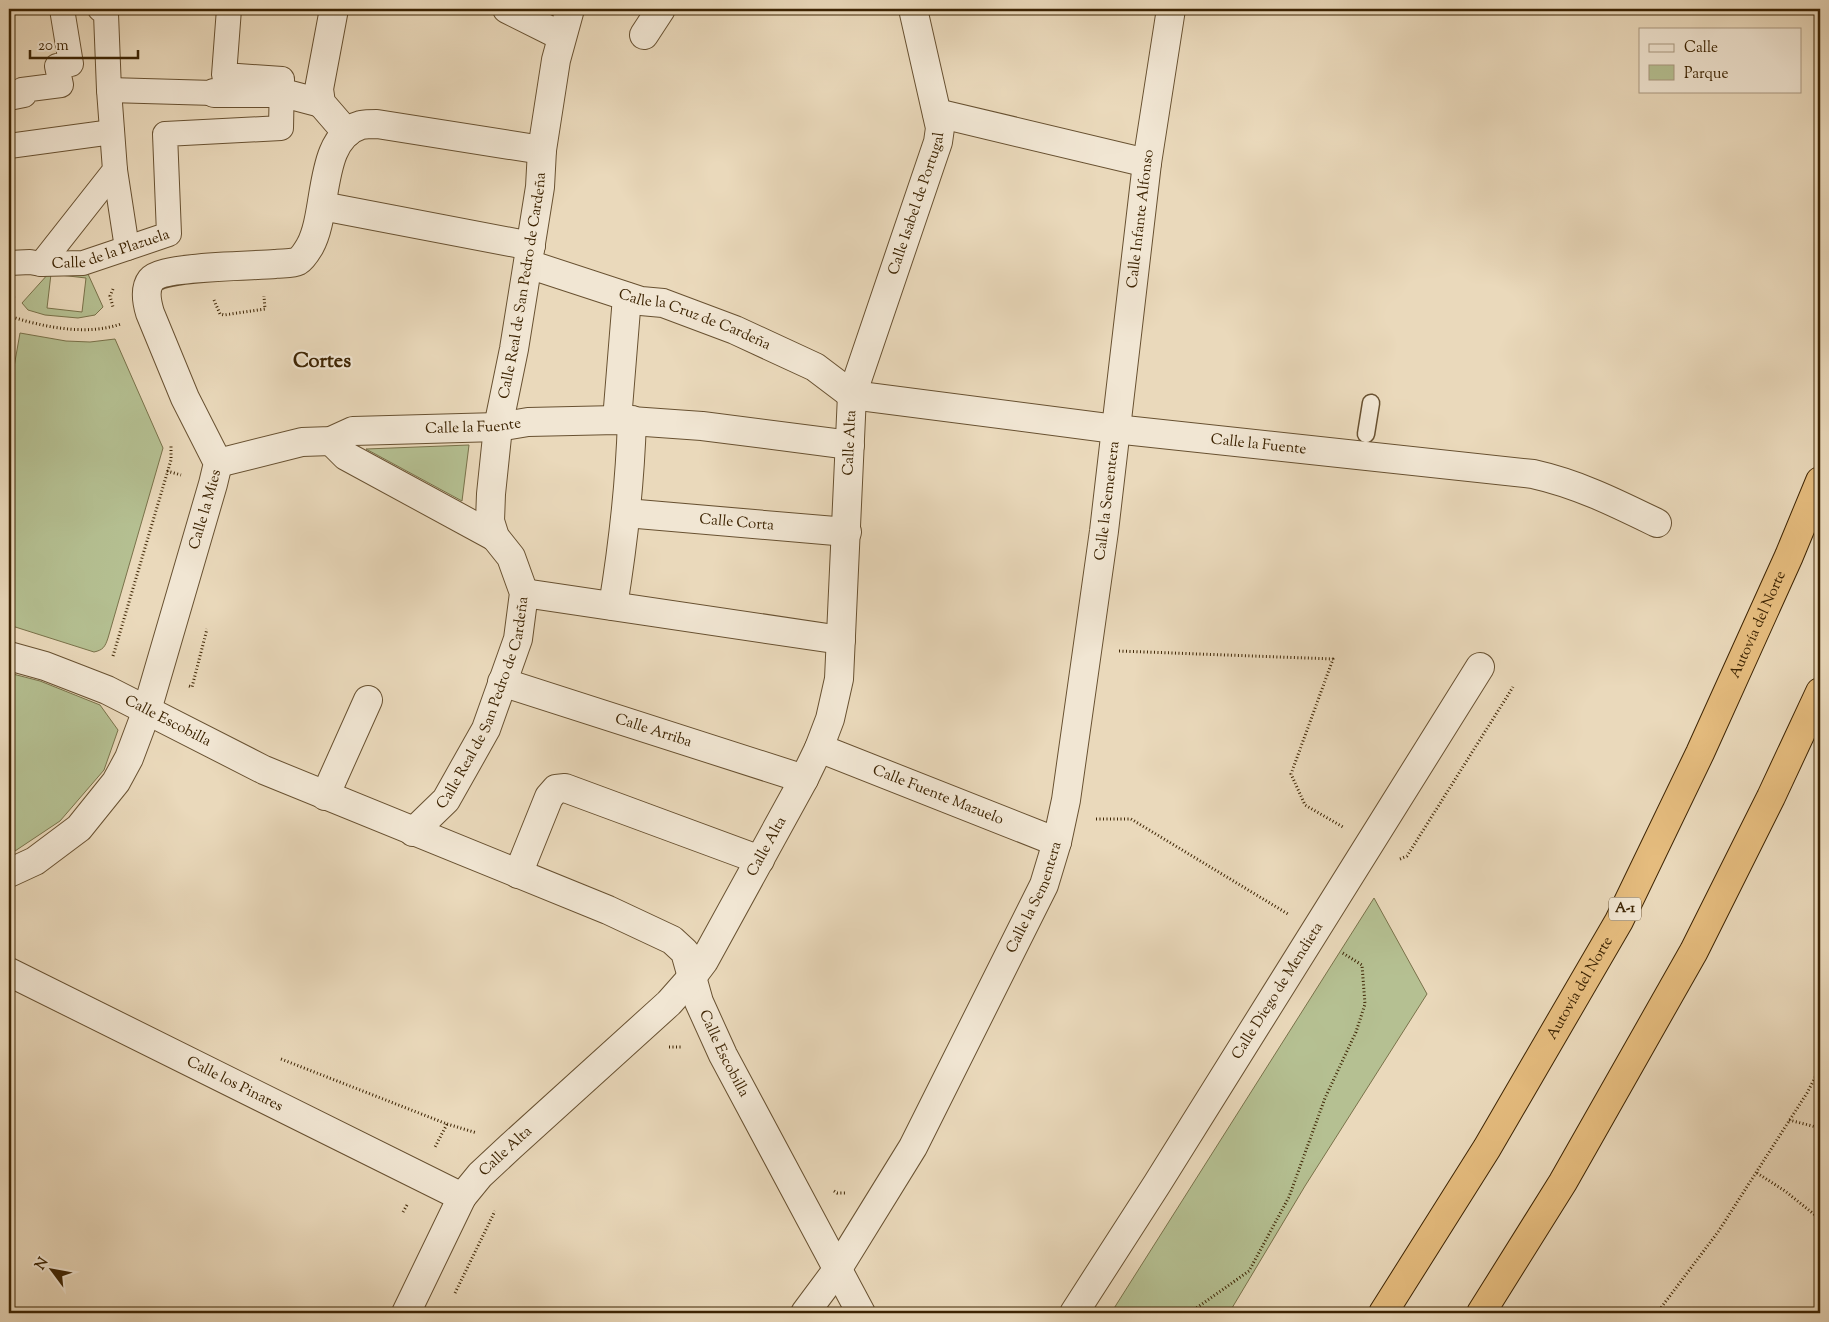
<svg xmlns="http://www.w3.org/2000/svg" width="1829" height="1322" viewBox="0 0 1829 1322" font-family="'Sorts Mill Goudy',serif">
	<rect width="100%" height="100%" fill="#ead9bb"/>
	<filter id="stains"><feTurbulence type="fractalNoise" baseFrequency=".004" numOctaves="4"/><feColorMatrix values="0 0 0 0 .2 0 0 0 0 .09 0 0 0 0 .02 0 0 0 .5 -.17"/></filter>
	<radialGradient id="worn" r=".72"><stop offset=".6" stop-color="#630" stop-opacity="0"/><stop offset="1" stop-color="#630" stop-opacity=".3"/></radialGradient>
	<g fill="#b5c092" stroke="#79724a" fill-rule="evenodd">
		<path d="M58 263H83L103 307 95 315 78 318 45 315 28 310 22 303ZM51 274 86 278 82 312 47 308Z"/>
		<path d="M20 333 66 341 90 342 115 339 163 448 108 638C105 647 103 650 94 652L9 625V366L14 367Z"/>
		<path d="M469 445 462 501 366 449Z"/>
		<path d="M9 673 40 681 100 705 118 730 104 770 60 821 9 855Z"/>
		<path d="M1374 898 1427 994 1305 1186 1229 1313H1111Z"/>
	</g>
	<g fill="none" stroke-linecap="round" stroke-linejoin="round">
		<defs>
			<path id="service" d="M1366 434 1371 403"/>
			<g id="pedestrian">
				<path d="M109 90 214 93"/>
				<path d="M9 98 24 95 22 90 61 85 57 66 71 64 62 9"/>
				<path d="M9 146 112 132"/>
				<path d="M115 170 127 248"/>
				<path id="s1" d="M9 263 30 262 41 264 83 263 169 234 165 134 281 128 282 79 224 75 229 9"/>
				<path d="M41 264 115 170 109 90 106 14 100 9"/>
			</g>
			<g id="minor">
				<path d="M334 9 319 89 321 103 347 133"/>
				<path d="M507 9 561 36"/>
				<path d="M644 35 661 9"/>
				<path d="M214 93H283L321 103"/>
				<path d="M937 113 1147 163"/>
				<path d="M322 206 531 246"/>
				<path id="s2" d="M528 264 641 301 663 303 735 330 815 367 852 395 1115 429 1533 474C1578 484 1616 503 1657 523"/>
				<path d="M617 420 627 297"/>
				<path d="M331 441 346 456 495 537"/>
				<path id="s3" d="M218 463 302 442 331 441 353 431 498 427 528 422 617 420 702 426 850 445"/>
				<path id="s4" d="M626 513 847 532"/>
				<path d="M524 593 841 640"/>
				<path d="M613 606C623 545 630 483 632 420"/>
				<path id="s5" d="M9 656 45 666 107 690 264 770 608 910 672 940 685 952 699 1002 723 1055 861 1313"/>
				<path id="s6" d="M502 682 804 779"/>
				<path id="s7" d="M819 748 1057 842"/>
				<path d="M325 796 368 700"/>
				<path id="s8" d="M413 832 446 800 486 729 518 639 524 593 511 557 495 537 490 521 491 494 498 427 514 349 540 187 542 150 556 60 570 9"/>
				<path id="s9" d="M9 873 35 861 79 828 116 782 129 758 147 710 213 484 218 463 185 398 150 313C147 303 144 289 151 280 162 266 254 266 275 264 282 263 292 264 298 261 303 258 307 251 310 246 329 212 317 138 361 125 366 124 372 124 377 124L542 150"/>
				<path d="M518 874 549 797 556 789 565 788 760 860"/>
				<path id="s10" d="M9 972 462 1197"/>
				<path id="s11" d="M406 1313 462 1197 480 1175 510 1147 669 1003 692 977 704 961 804 779 819 748 830 719 839 679 852 395 938 142 940 128 913 9"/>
				<path id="s12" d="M805 1313 837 1270 913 1147 1044 885 1057 842 1066 800 1104 531 1147 163 1171 9"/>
				<path id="s13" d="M1074 1313 1157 1184 1480 667"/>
			</g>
			<g id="motorway">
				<path id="s14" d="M1383 1313 1487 1148 1619 921 1700 753 1789 556 1820 481"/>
				<path d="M1481 1313 1563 1182 1694 951 1771 797 1820 692"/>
			</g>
		</defs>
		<use href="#service" stroke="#685131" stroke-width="19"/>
		<use href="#pedestrian" stroke="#685131" stroke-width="26"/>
		<use href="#minor" stroke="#685131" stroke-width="30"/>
		<use href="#motorway" stroke="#3d2403" stroke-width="30"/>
		<g stroke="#3d2403" stroke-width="3" stroke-dasharray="1 2.5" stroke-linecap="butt">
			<path d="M113 289 110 296 113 307"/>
			<path d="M214 300 220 314 224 315 265 309 264 296"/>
			<path d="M9 302 15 295"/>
			<path d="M9 316C43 327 86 336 121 324"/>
			<path d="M167 471 181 475"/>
			<path d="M1119 651 1333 659 1291 774 1305 805 1343 827"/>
			<path d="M113 656 171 460V446"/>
			<path d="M189 686 192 687 207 629"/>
			<path d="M1096 819H1131L1288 914"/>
			<path d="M1400 859 1407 856 1513 687"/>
			<path d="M669 1047H682"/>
			<path d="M281 1059 447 1124 435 1147"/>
			<path d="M1789 1120 1820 1128"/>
			<path d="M447 1124 477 1133"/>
			<path d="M1757 1173 1785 1191 1820 1219"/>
			<path d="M834 1191 837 1193H847"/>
			<path d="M403 1212 407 1205"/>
			<path d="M455 1293 495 1211"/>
			<path d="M1192 1313 1195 1309 1249 1271 1289 1197 1325 1098 1356 1032 1365 1004 1362 965 1341 952"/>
			<path d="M1657 1313 1718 1232 1807 1093 1820 1068"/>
		</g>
		<use href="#service" stroke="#f1e6d3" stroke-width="16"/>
		<use href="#pedestrian" stroke="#f1e6d3" stroke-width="24"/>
		<use href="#minor" stroke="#f1e6d3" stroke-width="28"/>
		<use href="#motorway" stroke="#e5bc7e" stroke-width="28"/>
	</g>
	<g text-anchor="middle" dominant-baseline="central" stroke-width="4.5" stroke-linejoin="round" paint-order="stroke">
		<rect fill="#f1e6d3" stroke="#735e41" stroke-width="1" x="1609" y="897.5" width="32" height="23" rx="4"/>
		<g font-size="14" font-weight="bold" fill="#3d2403">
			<text x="1625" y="909">A-1</text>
		</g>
		<g font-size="15" fill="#3d2403" stroke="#f1e6d3">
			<text stroke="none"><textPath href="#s11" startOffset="1268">Calle Isabel de Portugal</textPath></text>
			<text stroke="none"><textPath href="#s12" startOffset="1165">Calle Infante Alfonso</textPath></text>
			<text stroke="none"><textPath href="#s1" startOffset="104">Calle de la Plazuela</textPath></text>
			<text stroke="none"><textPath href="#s8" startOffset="588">Calle Real de San Pedro de Cardeña</textPath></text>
			<text stroke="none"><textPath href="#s2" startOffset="176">Calle la Cruz de Cardeña</textPath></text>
			<text stroke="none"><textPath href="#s3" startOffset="260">Calle la Fuente</textPath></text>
			<text stroke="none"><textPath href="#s11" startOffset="1018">Calle Alta</textPath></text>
			<text stroke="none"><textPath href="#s2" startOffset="762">Calle la Fuente</textPath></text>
			<text stroke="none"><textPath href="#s12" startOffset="881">Calle la Sementera</textPath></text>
			<text stroke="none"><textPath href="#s9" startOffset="430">Calle la Mies</textPath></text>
			<text stroke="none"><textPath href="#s4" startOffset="111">Calle Corta</textPath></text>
			<text stroke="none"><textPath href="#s14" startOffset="785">Autovía del Norte</textPath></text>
			<text stroke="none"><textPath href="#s8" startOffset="151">Calle Real de San Pedro de Cardeña</textPath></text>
			<text stroke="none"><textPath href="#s5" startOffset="172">Calle Escobilla</textPath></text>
			<text stroke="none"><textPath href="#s6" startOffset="159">Calle Arriba</textPath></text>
			<text stroke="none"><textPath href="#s7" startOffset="128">Calle Fuente Mazuelo</textPath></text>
			<text stroke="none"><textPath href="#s11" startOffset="598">Calle Alta</textPath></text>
			<text stroke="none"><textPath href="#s12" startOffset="476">Calle la Sementera</textPath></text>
			<text stroke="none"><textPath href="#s14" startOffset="380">Autovía del Norte</textPath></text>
			<text stroke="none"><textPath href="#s13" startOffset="381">Calle Diego de Mendieta</textPath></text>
			<text stroke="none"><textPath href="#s5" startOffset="849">Calle Escobilla</textPath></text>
			<text stroke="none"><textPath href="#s10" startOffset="252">Calle los Pinares</textPath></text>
			<text stroke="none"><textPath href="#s11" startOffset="192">Calle Alta</textPath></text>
		</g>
		<g font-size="20" font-weight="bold" fill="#3d2403" stroke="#f1e6d3">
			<text x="322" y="362">Cortes</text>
		</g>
	</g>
	<rect width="1829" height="1322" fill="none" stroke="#ead9bb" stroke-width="30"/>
	<rect x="10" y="10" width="1809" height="1302" fill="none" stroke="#3d2403" stroke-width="2.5"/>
	<rect x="15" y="15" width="1799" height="1292" fill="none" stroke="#3d2403"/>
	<rect x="1639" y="28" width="162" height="65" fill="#f1e6d3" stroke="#a99880"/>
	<rect x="1649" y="44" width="25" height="8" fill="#f1e6d3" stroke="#a99880"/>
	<text x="1684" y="52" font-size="15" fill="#3d2403">Calle</text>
	<rect x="1649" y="65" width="25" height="15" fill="#b5c092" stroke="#a99880"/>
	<text x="1684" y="78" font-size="15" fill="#3d2403">Parque</text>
	<g transform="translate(52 1270) rotate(302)" stroke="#f1e6d3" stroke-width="4" paint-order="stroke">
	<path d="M0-4L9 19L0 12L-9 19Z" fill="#3d2403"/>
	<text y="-8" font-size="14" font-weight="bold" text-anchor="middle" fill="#3d2403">N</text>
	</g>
	<path d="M30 50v8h108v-8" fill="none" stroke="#3d2403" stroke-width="2.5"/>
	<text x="38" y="50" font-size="15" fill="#3d2403" stroke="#f1e6d3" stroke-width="4" paint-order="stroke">20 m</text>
	<rect width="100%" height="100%" filter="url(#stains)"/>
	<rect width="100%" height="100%" fill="url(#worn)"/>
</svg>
